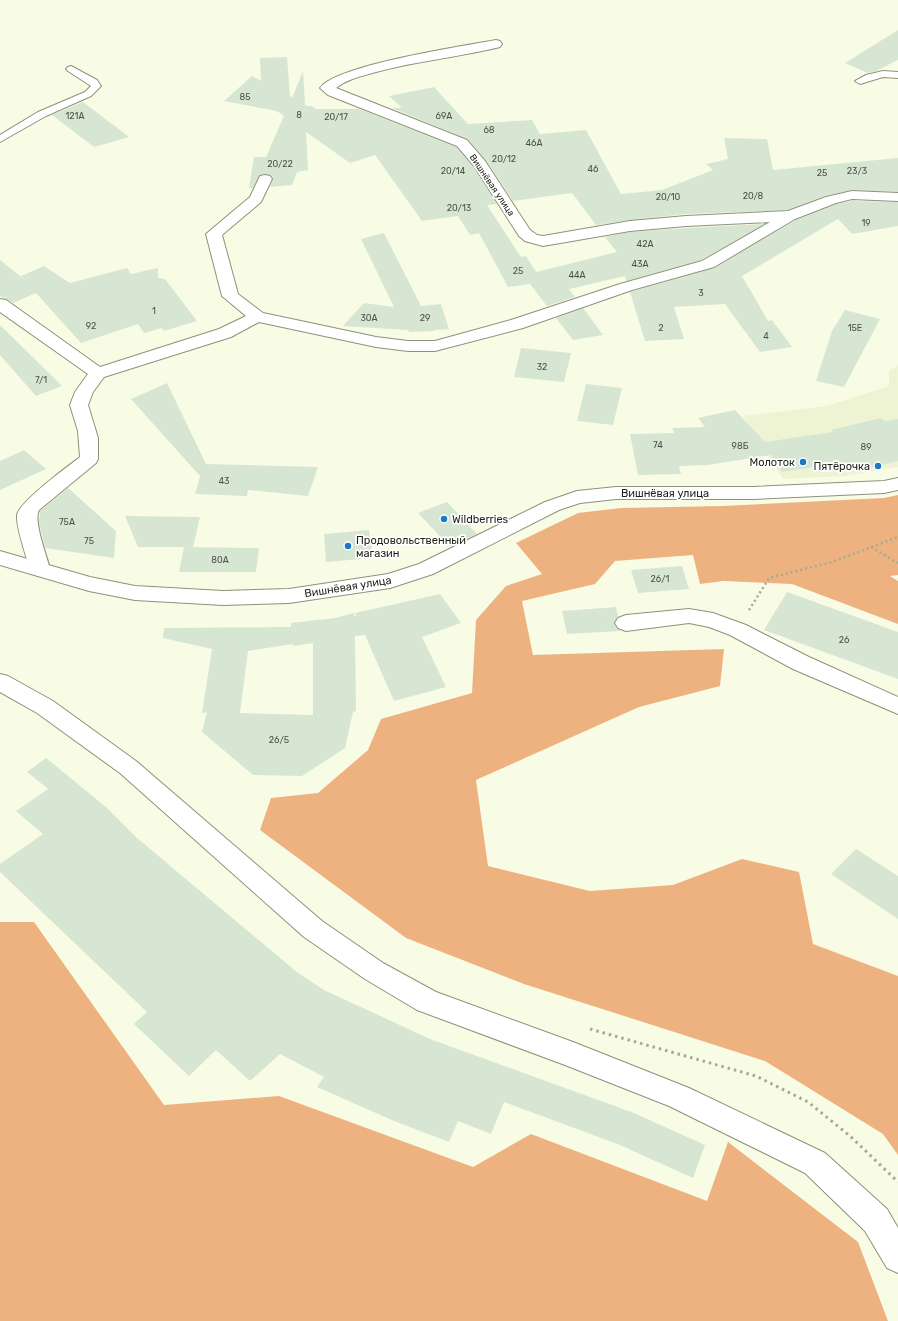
<svg xmlns="http://www.w3.org/2000/svg" width="898" height="1321" viewBox="0 0 898 1321" font-family="Rubik,sans-serif">
	<rect width="100%" height="100%" fill="#f9fce4"/>
	<path fill="#eef3d3" d="M898 365V467L846 476 783 479 743 416 827 406 889 386V371Z"/>
	<g fill="#eeb281">
		<path d="M898 495V575L890 576 898 581V624L792 584 723 581 700 584 693 555 615 561 595 584 522 601 533 655 724 649 720 686 639 707 476 780 488 866 590 891 673 885 742 859 799 872 813 944 898 976V1155L883 1134 765 1061 524 984 406 938 260 830 271 798 318 793 368 750 381 719 472 693 476 620 506 586 542 574 516 543 578 513 621 508 723 506 884 498Z"/>
		<path d="M0 922H34L164 1105 279 1096 473 1167 531 1134 707 1201 728 1142 858 1242 888 1321H0Z"/>
	</g>
	<g fill="#d6e6d3" fill-rule="evenodd">
		<path d="M898 30V60L876 71 868 73 845 63Z"/>
		<path d="M287 57 290 96 292 98 303 71 305 105 307 106H312L316 109H359L456 147 473 167 497 204 487 205 521 257 526 256 536 272 617 252 605 237 630 232 686 228 764 224 701 260 626 281 625 276 569 289 575 297 547 306 530 284 508 287 479 233 470 235 458 216 422 221 375 155 350 163 306 132 308 170 297 172 292 185 270 187 273 180 271 175 265 174 260 175 253 188H249L254 157H266L284 116 277 111 224 101 252 76 261 81 260 58Z"/>
		<path d="M434 87 468 124 532 120 540 134 586 130 621 194 662 190 713 170 706 164 728 159 724 138 767 139 773 170 898 158V192L852 190 825 196 788 210 686 214 630 220 596 225 572 193 513 201 486 160 468 139 392 108H402L389 96Z"/>
		<path d="M83 102 129 137 94 147 52 115Z"/>
		<path d="M852 201 898 202V226L852 234 838 219 742 276 768 321 772 320 792 347 760 352 725 304 674 307 684 339 645 341 630 292 714 268 796 220 836 204Z"/>
		<path d="M384 233 421 306 441 304 449 329 435 330 434 331 409 332 408 330 343 326 364 303 394 307 361 239Z"/>
		<path d="M0 260 26 281 21 276 44 266 70 283 127 268 131 274 158 268V278L165 279 197 321 164 331 162 328 144 333 138 324 81 343 36 293 13 303 0 296Z"/>
		<path d="M583 308 603 335 573 340 556 318Z"/>
		<path d="M845 310 880 319 844 387 816 381 832 331Z"/>
		<path d="M0 325 62 386 36 396 0 355Z"/>
		<path d="M521 348 571 353 564 382 514 377Z"/>
		<path d="M167 383 206 464 318 467 308 496 248 490 247 496 195 494 200 476 131 399Z"/>
		<path d="M586 384 622 388 613 425 577 421Z"/>
		<path d="M735 410 765 442 833 432 831 430 881 418 885 421 898 419V461L857 471 849 462 782 472 771 455 708 465 679 466 681 474 638 475 630 434 674 433 672 428 705 427 698 418Z"/>
		<path d="M24 450 46 469 0 490V461Z"/>
		<path d="M68 488 116 531 114 558 45 548 39 522 40 511Z"/>
		<path d="M447 502 477 534 450 547 418 513Z"/>
		<path d="M125 516 200 517 193 547H138Z"/>
		<path d="M369 530 373 558 326 562 324 534Z"/>
		<path d="M184 547 259 548 256 572H179Z"/>
		<path d="M682 566 689 589 638 593 631 570Z"/>
		<path d="M787 592 898 632V679L764 630Z"/>
		<path d="M440 594 461 623 422 637 446 687 394 701 365 635 355 636 356 711 353 712 345 748 302 776 253 775 202 732 207 712 202 713 212 649 163 638 164 628 291 627V623L335 618 354 613V616H356L355 613ZM313 643V715L240 713 248 651 293 644V646Z"/>
		<path d="M616 607 618 616 614 624 617 629 621 631 567 634 562 611Z"/>
		<path d="M46 758 106 807 137 838 298 973 324 990 430 1039 634 1113 705 1145 693 1178 620 1145 504 1102 491 1134 458 1121 449 1142 394 1121 317 1087 324 1077 280 1054 250 1081 216 1050 189 1076 134 1024 147 1012 0 872V864L43 834 16 811 48 789 27 772Z"/>
		<path d="M856 849 898 876V919L831 874Z"/>
	</g>
	<g fill="none" stroke-linecap="round" stroke-linejoin="round">
		<defs>
			<g id="lane">
				<path d="M71 66 97 80 101 86 91 96 46 116 0 142V135L38 112 85 92 91 86 68 71 66 69 68 67Z"/>
				<path d="M883 71 898 72V78L883 77 860 84 855 81 866 75Z"/>
			</g>
			<g id="street">
				<path d="M496 40 500 41 502 44 500 47C459 57 417 61 376 72 362 76 347 79 336 88L467 140 485 161 530 230 537 235 543 236 630 221 686 216 788 211 826 197 852 191 898 193V201L852 199 836 203 795 219 714 267 632 290 523 328 435 351H408L376 347 259 322 231 337 104 377 93 392 88 405 98 438V459L96 463 39 510C33 521 47 556 50 569L47 574 40 576 33 574 30 569C26 556 16 527 17 515 19 502 67 467 80 457L78 431 70 405 75 392 88 374 0 312V299L6 300 100 367 219 329 246 316 222 296 206 234 250 197 260 176 265 175 270 176 272 179 261 202 222 235 238 294 263 313 376 337 408 341H435L511 320 620 284 702 261 770 222 686 226 630 231 543 246 525 241 519 236 474 166 457 146 328 95 320 88C336 65 464 46 496 40Z"/>
				<path d="M689 609 713 613 746 625 809 657 898 697V714L793 669 730 635 709 627 689 623 626 631 618 628 615 623 618 618 626 615Z"/>
			</g>
			<g id="secondary">
				<path d="M898 478V490L884 493 753 499H616L580 503 559 510 433 574 390 588 289 603 223 605 135 600 89 591 0 565V551L90 577 135 586 223 591 289 589 388 574 419 564 545 502 577 491 616 487H753L884 481Z"/>
				<path d="M0 674 8 676 53 701 136 761 322 921 383 963 436 992 573 1042 689 1088 825 1153 887 1209 898 1228V1273L887 1268 865 1231 805 1173 669 1106 565 1065 417 1010 365 979 304 937 120 773 37 713 0 692Z"/>
			</g>
		</defs>
		<use href="#lane" stroke="#8e917b" stroke-width="2"/>
		<use href="#street" stroke="#8e917b" stroke-width="2"/>
		<use href="#secondary" stroke="#8e917b" stroke-width="2"/>
		<g stroke="#a7a996" stroke-width="2.5" stroke-dasharray="2 3" stroke-linecap="butt">
			<path d="M871 547 898 563"/>
			<path d="M749 610 769 578 832 562 898 537"/>
		</g>
		<path stroke="#a7a996" stroke-width="3" stroke-dasharray="2.5 4" stroke-linecap="butt" d="M590 1029 756 1076 808 1102 850 1136 898 1182"/>
		<use href="#lane" fill="#fff" fill-rule="evenodd"/>
		<use href="#street" fill="#fff" fill-rule="evenodd"/>
		<use href="#secondary" fill="#fff" fill-rule="evenodd"/>
	</g>
	<g fill="#1d79c6" stroke="#fff" stroke-width="1.5">
		<circle cx="803" cy="462" r="4"/>
		<circle cx="878" cy="466" r="4"/>
		<circle cx="444" cy="519" r="4"/>
		<circle cx="348" cy="546" r="4"/>
	</g>
	<g text-anchor="middle" dominant-baseline="central" stroke-width="3.5" stroke-linejoin="round" paint-order="stroke">
		<g font-size="9" fill="#4d5246">
			<text x="245" y="97">85</text>
			<text x="299" y="115">8</text>
			<text x="75" y="116">121А</text>
			<text x="444" y="116">69А</text>
			<text x="336" y="117">20/17</text>
			<text x="489" y="130">68</text>
			<text x="534" y="143">46А</text>
			<text x="504" y="159">20/12</text>
			<text x="280" y="164">20/22</text>
			<text x="593" y="169">46</text>
			<text x="453" y="171">20/14</text>
			<text x="857" y="171">23/3</text>
			<text x="822" y="173">25</text>
			<text x="753" y="196">20/8</text>
			<text x="668" y="197">20/10</text>
			<text x="459" y="208">20/13</text>
			<text x="866" y="223">19</text>
			<text x="645" y="244">42А</text>
			<text x="640" y="264">43А</text>
			<text x="518" y="271">25</text>
			<text x="577" y="275">44А</text>
			<text x="701" y="293">3</text>
			<text x="154" y="311">1</text>
			<text x="369" y="318">30А</text>
			<text x="425" y="318">29</text>
			<text x="91" y="326">92</text>
			<text x="661" y="328">2</text>
			<text x="855" y="328">15Е</text>
			<text x="766" y="336">4</text>
			<text x="542" y="367">32</text>
			<text x="41" y="380">7/1</text>
			<text x="658" y="445">74</text>
			<text x="740" y="446">98Б</text>
			<text x="866" y="447">89</text>
			<text x="224" y="481">43</text>
			<text x="67" y="522">75А</text>
			<text x="89" y="541">75</text>
			<text x="220" y="560">80А</text>
			<text x="660" y="579">26/1</text>
			<text x="844" y="640">26</text>
			<text x="279" y="740">26/5</text>
		</g>
		<g font-size="9" fill="#1f2017" stroke="#fff">
			<text transform="translate(492 185) rotate(56)">Вишнёвая улица</text>
		</g>
		<g font-size="11" fill="#1f2017" stroke="#fff" text-anchor="end">
			<text x="795" y="462">Молоток</text>
			<text x="870" y="466">Пятёрочка</text>
			<text x="452" y="519" text-anchor="start">Wildberries</text>
			<text x="356" y="540" text-anchor="start">Продовольственный<tspan x="356" dy="13">магазин</tspan></text>
		</g>
		<g font-size="11" fill="#1f2017" stroke="#fff">
			<text x="665" y="493">Вишнёвая улица</text>
			<text transform="translate(348 587) rotate(-9)">Вишнёвая улица</text>
		</g>
	</g>
</svg>
